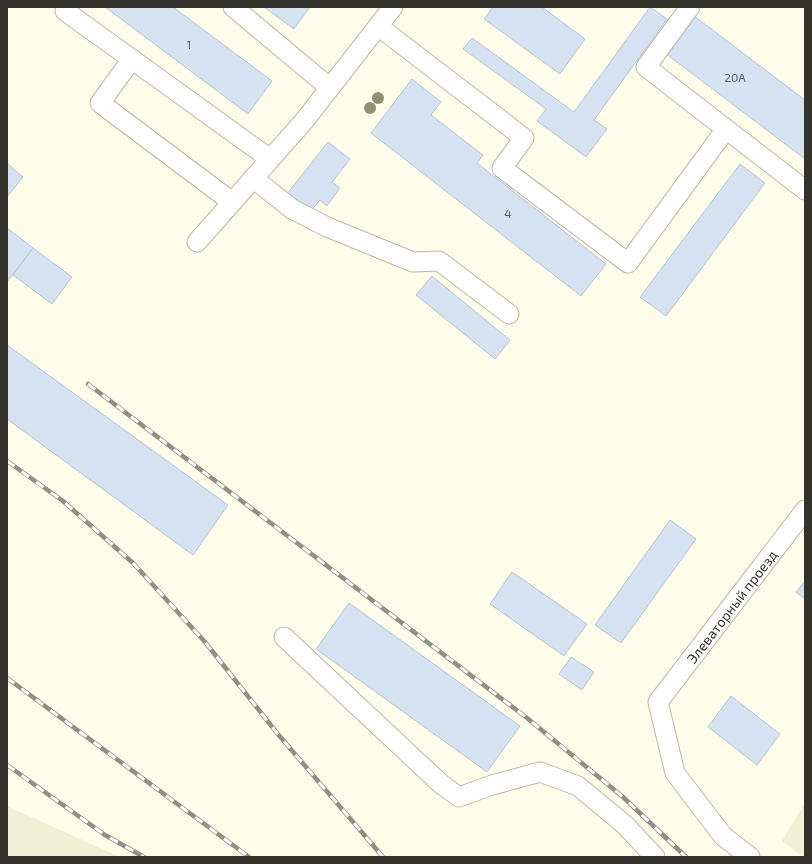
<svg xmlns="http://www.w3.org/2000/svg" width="812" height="864" viewBox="0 0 812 864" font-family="'Exo 2',sans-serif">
	<rect width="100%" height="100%" fill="#fdfde9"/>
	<g fill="#f0f0d5">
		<path d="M805 803V857H803L782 841Z"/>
		<path d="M7 806 120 857H7Z"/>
	</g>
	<g fill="#d5e2f2" stroke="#b9c5d4">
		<path d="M105 7H173L272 81 248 114Z"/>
		<path d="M264 7H310L294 29Z"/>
		<path d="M493 7H542L585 39 560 74 484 19Z"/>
		<path d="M650 7 667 19 594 120 607 129 586 157 537 121 546 109 463 49 472 38 574 112Z"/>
		<path d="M694 16 805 100V159L665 53Z"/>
		<path d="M412 79 441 102 431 115 483 155 477 163 606 264 581 296 371 133Z"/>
		<path d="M328 142 350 159 332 182 340 188 327 206 320 200 309 213 286 195Z"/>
		<path d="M8 164 23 177 7 197V165Z"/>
		<path d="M740 164 765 183 666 316 640 297Z"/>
		<path d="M7 228 33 248 7 282Z"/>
		<path d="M33 248 72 277 52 304 13 275Z"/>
		<path d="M432 276 510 340 495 359 416 295Z"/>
		<path d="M7 345 228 505 193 555 7 419Z"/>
		<path d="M670 520 696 539 621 643 595 625Z"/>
		<path d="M512 572 587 624 564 656 490 604Z"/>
		<path d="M805 581V599L796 592Z"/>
		<path d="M349 603 520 726 487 772 316 649Z"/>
		<path d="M571 657 594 672 582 690 559 674Z"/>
		<path d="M731 696 780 734 757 765 708 727Z"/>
	</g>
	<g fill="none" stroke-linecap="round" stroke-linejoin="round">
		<defs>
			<g id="minor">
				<path d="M233 7 330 88"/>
				<path d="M65 11 270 159"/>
				<path d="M378 26 524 138 502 168 628 263 726 129 646 67 690 7"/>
				<path d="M132 59 100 103 232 202"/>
				<path d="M726 129 805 190"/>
				<path d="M253 178 292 209 327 227 413 262 439 261 509 314"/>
				<path d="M197 242 304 121 393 7"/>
				<path d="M284 637 441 784 459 797 492 785 540 772 578 786 625 825 655 857"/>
				<path id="s1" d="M750 857 723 836 675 773 658 702 805 510"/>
			</g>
		</defs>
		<use href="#minor" stroke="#b9b9a6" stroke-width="21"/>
		<use href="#minor" stroke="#fff" stroke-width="19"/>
		<defs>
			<g id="rail">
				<path d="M88 384 527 718 623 797 686 857"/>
				<path d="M7 461 63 501 133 563 205 642 277 733 383 857"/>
				<path d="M7 678 249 857"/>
				<path d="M7 765 105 835 144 857"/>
			</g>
		</defs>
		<use href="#rail" stroke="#8f8f82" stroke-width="4.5"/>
		<use href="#rail" stroke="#fff" stroke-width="3" stroke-dasharray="9" stroke-linecap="butt"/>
	</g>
	<g fill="#919072">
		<circle cx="378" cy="98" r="6"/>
		<circle cx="370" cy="108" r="6"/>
	</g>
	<g text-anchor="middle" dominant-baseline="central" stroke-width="3.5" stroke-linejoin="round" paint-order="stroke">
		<g font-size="12" fill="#5c5f5d">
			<text x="189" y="44">1</text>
			<text x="735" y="77">20А</text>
			<text x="508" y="213">4</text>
		</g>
		<g font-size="14" fill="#33332b" stroke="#fff">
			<text stroke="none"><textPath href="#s1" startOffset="307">Элеваторный проезд</textPath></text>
		</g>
	</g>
	<rect width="812" height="864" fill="none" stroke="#33332b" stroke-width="16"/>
</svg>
